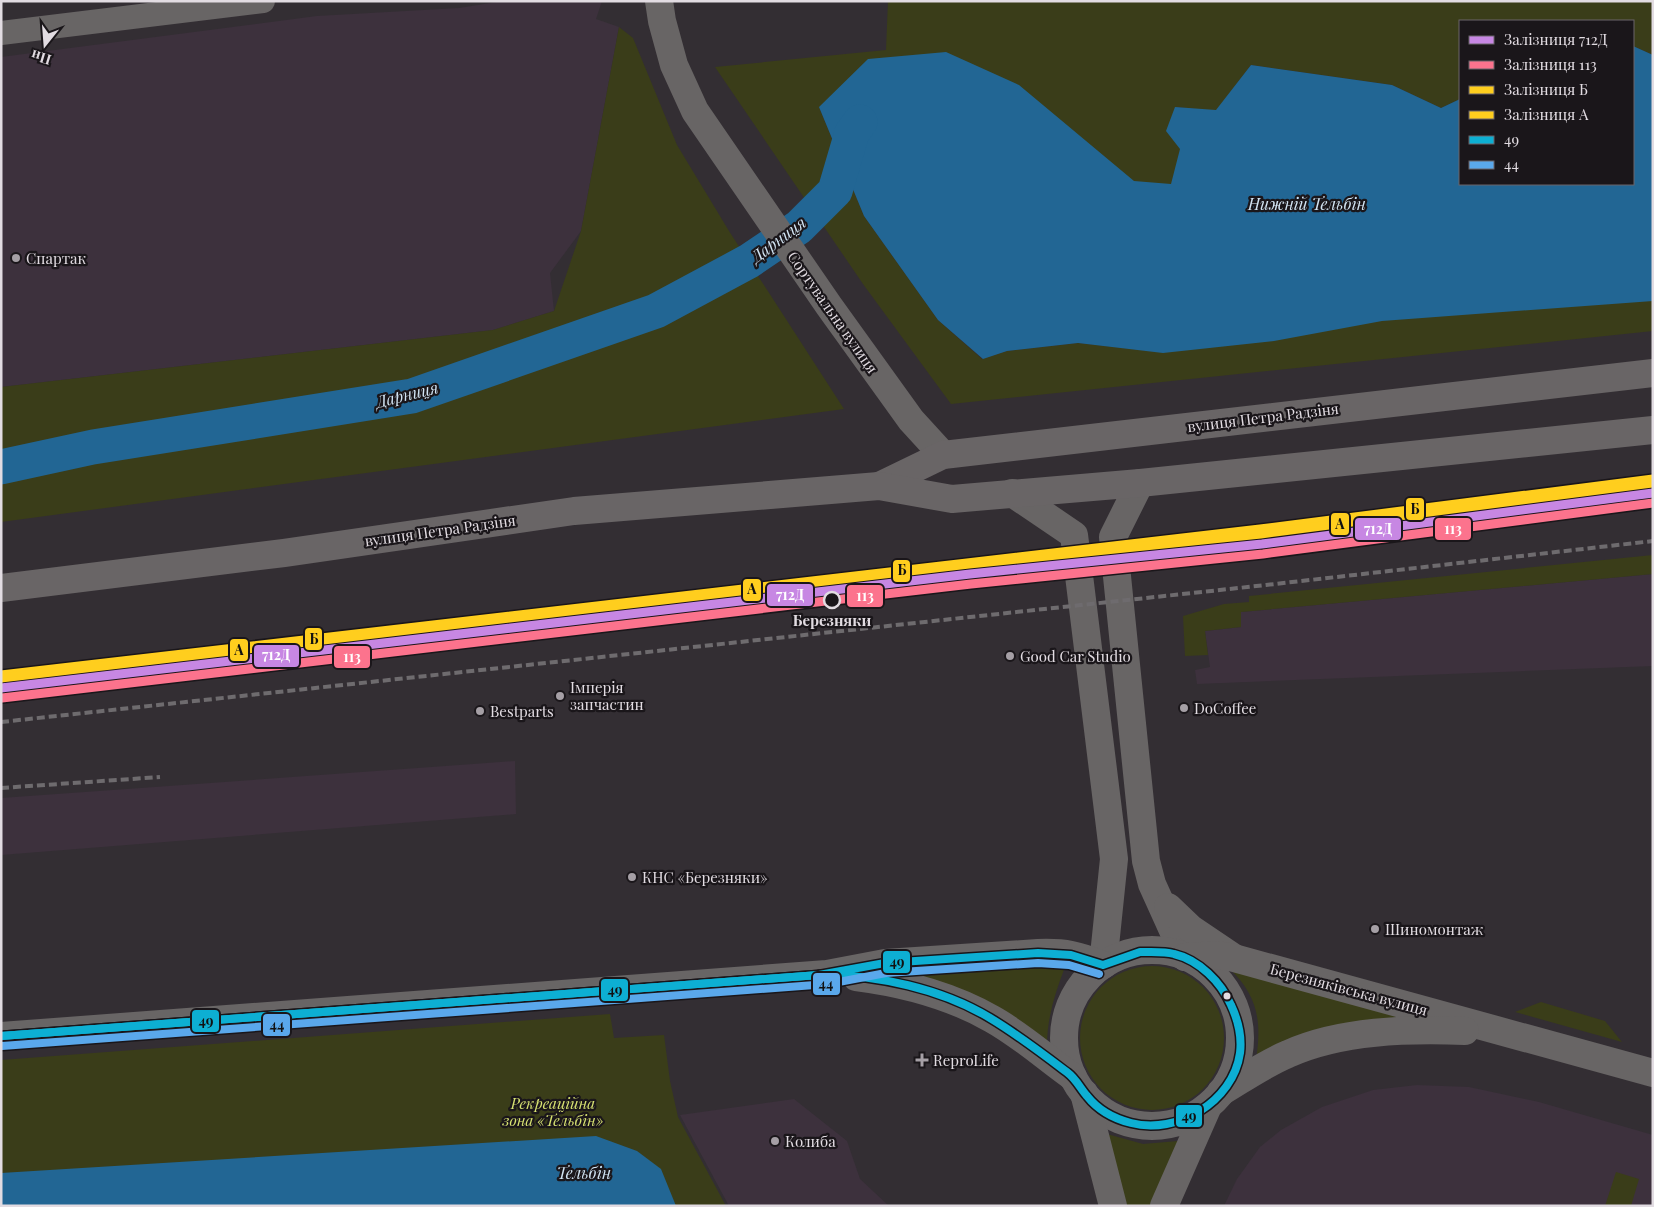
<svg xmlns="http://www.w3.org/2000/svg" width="1654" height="1207" viewBox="0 0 1654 1207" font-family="'Playfair Display',serif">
	<rect width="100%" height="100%" fill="#332e33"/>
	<g fill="#3d313d">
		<path d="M503 1H602L596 19 619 27 581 231 550 273 554 311 493 330 1 387V57L317 16 459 8Z"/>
		<path d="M1653 574V666L1197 684 1195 670 1210 667 1205 631 1241 627V612Z"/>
		<path d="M515 761 516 814 1 855V798Z"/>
		<path d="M1417 1085 1469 1087 1539 1102 1653 1135V1206H1224L1237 1179 1260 1147 1281 1130 1322 1107 1373 1090Z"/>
		<path d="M794 1099 847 1141 860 1179 889 1206H729L680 1115Z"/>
	</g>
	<g fill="#3a3d19" fill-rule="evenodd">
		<path d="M888 1H1653V55L1633 46V21H1460V99L1441 108 1392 85 1251 65 1216 111 1176 107 1653 265V331L951 404 863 284 715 67 886 50ZM819 107 1160 352 1078 343 1007 351 982 359 938 320 864 216Z"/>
		<path d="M619 27 633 38 677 145 729 231 844 409 1 522V387L493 330 554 311 581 231Z"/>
		<path d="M1653 555V574L1241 612V627L1205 631 1208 655 1185 656 1183 616 1224 604 1249 602V596Z"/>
		<path d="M1054 961 1065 967C1055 993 1047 1018 1047 1046L894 974Z"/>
		<circle cx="1152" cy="1038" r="72"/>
		<path d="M1229 968 1411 1017 1256 1060C1262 1021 1258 996 1229 968Z"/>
		<path d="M1541 1002 1605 1021 1622 1042 1515 1012Z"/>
		<path d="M610 1014 614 1038 664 1035 670 1081 678 1117 726 1206H1V1060Z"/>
		<path d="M1107 1134 1143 1144 1178 1141 1150 1206H1127Z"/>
		<path d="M1616 1172 1639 1179 1631 1206H1605Z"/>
	</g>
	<g fill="#226694">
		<path d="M1633 46 1653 55V301L1382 321 1274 341 1163 353 1078 343 1007 351 983 359 938 320 864 216 819 107 868 59 946 52 1019 85 1134 181 1171 184 1180 149 1166 131 1175 107 1216 110 1251 65 1392 85 1441 108 1460 99V184H1633Z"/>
		<path d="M596 1136 637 1151 661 1169 676 1206H1V1173Z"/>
	</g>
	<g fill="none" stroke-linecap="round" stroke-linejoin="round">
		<path stroke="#226694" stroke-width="35" d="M1 467 93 447 412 396 656 311 749 261 799 227 835 191 852 133 860 122"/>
		<path stroke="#686565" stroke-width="24" d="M1 33 263 1"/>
		<g stroke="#686565" stroke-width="28">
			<path d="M659 1 662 21 674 65 695 111 829 306 911 420 943 455"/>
			<path d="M1140 483 1113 537 1146 861 1152 884 1185 957"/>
			<path d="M1012 493 1074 535 1114 859 1103 965"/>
			<path d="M1168 907 1190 928 1233 957"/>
			<circle cx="1152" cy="1038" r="88"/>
			<path d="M1185 957 1218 955 1234 958 1653 1073"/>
			<path d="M856 977C903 983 950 995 992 1019 1021 1035 1046 1058 1073 1077"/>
			<path d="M1 1036 827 974 885 963 1038 953C1065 952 1078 955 1103 965"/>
			<path d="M1221 1092C1243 1079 1264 1064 1288 1054 1341 1030 1408 1029 1465 1031"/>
			<path d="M1084 1093 1113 1206"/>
			<path d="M1164 1206 1208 1106"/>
		</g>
		<g stroke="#696566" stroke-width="28">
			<path d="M879 486 943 455 1653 373"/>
			<path d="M1 588 284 553 574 511 879 486 952 499 1140 483 1653 430"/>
		</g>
		<g stroke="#6e6b6e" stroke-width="4" stroke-dasharray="8 4" stroke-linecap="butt">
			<path d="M1 722 1266 585 1653 541"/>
			<path d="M1 788 160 777"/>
		</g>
		<defs>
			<g id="bus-1">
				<path d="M1140 952C1151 952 1164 951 1174 954 1199 960 1221 982 1231 1005 1238 1020 1242 1037 1240 1053 1233 1102 1177 1135 1131 1123 1115 1119 1098 1110 1087 1096 1080 1088 1076 1079 1068 1073 1043 1054 1017 1034 990 1018 942 989 876 974 819 975L885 963 1038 953 1071 955 1103 965Z"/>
				<path d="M1 1036 819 975"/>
				<path d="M1 1036 819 975"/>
			</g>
			<path id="bus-2" d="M2 1046 828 984 886 973 1038 963 1069 965 1099 974"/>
		</defs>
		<use href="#bus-1" stroke="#1a161a" stroke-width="11"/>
		<use href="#bus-2" stroke="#1a161a" stroke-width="11"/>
		<use href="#bus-1" stroke="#0dafd3" stroke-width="8"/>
		<use href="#bus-2" stroke="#5aa8eb" stroke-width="8"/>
		<defs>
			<path id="rail-1" d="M1 688 970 574 1262 544 1653 493"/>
			<path id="rail-2" d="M2 698 971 584 1263 554 1653 503"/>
			<path id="rail-3" d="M1 675 1260 529 1653 479"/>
			<path id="rail-4" d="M1 678 969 564 1261 534 1652 483"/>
		</defs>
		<use href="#rail-1" stroke="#1a161a" stroke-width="12"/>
		<use href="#rail-2" stroke="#1a161a" stroke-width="12"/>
		<use href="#rail-3" stroke="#1a161a" stroke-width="12"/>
		<use href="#rail-4" stroke="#1a161a" stroke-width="12"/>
		<use href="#rail-1" stroke="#c787e3" stroke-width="9"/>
		<use href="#rail-2" stroke="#fc738d" stroke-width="9"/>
		<use href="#rail-3" stroke="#ffce1e" stroke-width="9"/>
		<use href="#rail-4" stroke="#ffce1e" stroke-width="9"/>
	</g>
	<g fill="#a59fa5" stroke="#1a161a" stroke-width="2">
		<circle cx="16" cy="258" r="5"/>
		<circle cx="1010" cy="656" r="5"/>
		<circle cx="560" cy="696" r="5"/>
		<circle cx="1184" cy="708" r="5"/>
		<circle cx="480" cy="711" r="5"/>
		<circle cx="632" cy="877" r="5"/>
		<circle cx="1375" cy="929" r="5"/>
		<path d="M919.5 1052.5h5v5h5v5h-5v5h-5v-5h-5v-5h5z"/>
		<circle cx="775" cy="1141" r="5"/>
	</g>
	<circle fill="#1a161a" stroke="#e2dce2" stroke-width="2.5" cx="832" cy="600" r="8"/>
	<circle fill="#e2dce2" stroke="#1a161a" stroke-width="2" cx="1227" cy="996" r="4.5"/>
	<g text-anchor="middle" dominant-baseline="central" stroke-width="4.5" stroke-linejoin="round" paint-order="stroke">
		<g font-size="15" fill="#e2dce2" stroke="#1a161a" text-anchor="start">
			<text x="26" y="258">Спартак</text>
			<text x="1020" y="656">Good Car Studio</text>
			<text x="570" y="687">Імперія<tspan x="570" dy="17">запчастин</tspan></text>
			<text x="1194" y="708">DoCoffee</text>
			<text x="490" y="711">Bestparts</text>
			<text x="642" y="877">КНС «Березняки»</text>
			<text x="1385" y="929">Шиномонтаж</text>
			<text x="933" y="1060">ReproLife</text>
			<text x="785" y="1141">Колиба</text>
		</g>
		<g font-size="15" fill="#e2dce2" stroke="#1a161a">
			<text transform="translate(833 312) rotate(55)">Сортувальна вулиця</text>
			<text transform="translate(1263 417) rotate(-7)">вулиця Петра Радзіня</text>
			<text transform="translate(440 530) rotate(-8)">вулиця Петра Радзіня</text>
			<text transform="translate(1349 989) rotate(15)">Березняківська вулиця</text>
		</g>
		<g font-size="15" font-weight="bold" fill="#e2dce2" stroke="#1a161a">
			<text x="832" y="620">Березняки</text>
		</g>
		<g font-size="15" font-style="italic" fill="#d8e372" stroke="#1a161a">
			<text x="553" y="1103">Рекреаційна<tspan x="553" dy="17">зона «Тельбін»</tspan></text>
		</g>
		<g font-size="16" font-style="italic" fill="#d3e5f4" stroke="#1a161a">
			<text x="1307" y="203">Нижній Тельбін</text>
			<text transform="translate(778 239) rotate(-37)">Дарниця</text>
			<text transform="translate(407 394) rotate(-14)">Дарниця</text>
			<text x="584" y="1172">Тельбін</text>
		</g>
	</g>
	<g stroke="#1a161a" stroke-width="2">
		<rect x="1405" y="497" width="20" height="24" rx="5" fill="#ffce1e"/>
		<rect x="1330" y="512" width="20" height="24" rx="5" fill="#ffce1e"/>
		<rect x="1354" y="517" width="48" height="24" rx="5" fill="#c787e3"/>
		<rect x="1434" y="517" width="38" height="24" rx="5" fill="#fc738d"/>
		<rect x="892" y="559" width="19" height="24" rx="5" fill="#ffce1e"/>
		<rect x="742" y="578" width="20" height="24" rx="5" fill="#ffce1e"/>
		<rect x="766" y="583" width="48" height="24" rx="5" fill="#c787e3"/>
		<rect x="846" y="584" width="38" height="24" rx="5" fill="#fc738d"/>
		<rect x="304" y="627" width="19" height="24" rx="5" fill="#ffce1e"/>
		<rect x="229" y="638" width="20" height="24" rx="5" fill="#ffce1e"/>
		<rect x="253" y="644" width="47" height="24" rx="5" fill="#c787e3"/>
		<rect x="333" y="645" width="38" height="24" rx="5" fill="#fc738d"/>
		<rect x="882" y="950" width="29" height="24" rx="5" fill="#0dafd3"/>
		<rect x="812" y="972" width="29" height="24" rx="5" fill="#5aa8eb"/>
		<rect x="600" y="978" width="29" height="24" rx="5" fill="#0dafd3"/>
		<rect x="191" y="1009" width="29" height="24" rx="5" fill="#0dafd3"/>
		<rect x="262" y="1013" width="29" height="24" rx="5" fill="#5aa8eb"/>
		<rect x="1175" y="1104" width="28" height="24" rx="5" fill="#0dafd3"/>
	</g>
	<g font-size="14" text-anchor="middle" font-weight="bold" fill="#fff">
		<text x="1378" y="534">712Д</text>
		<text x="1453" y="534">113</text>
		<text x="790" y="600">712Д</text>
		<text x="865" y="601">113</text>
		<text x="276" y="660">712Д</text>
		<text x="352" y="662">113</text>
	</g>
	<g font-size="14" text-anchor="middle" font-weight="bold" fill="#111">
		<text x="1415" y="514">Б</text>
		<text x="1340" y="529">A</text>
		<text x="902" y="575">Б</text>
		<text x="752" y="594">A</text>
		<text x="314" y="644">Б</text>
		<text x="239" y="655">A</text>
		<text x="897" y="967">49</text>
		<text x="826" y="989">44</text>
		<text x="615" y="995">49</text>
		<text x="206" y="1026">49</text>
		<text x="277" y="1030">44</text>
		<text x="1189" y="1121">49</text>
	</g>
	<rect width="1654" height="1207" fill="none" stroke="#e2dce2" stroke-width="5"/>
	<rect x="1459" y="20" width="175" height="165" fill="#1a161a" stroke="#6a656a"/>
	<rect x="1469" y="36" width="25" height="8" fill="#c787e3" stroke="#6a656a"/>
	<text x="1504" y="45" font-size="15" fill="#e2dce2">Залізниця 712Д</text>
	<rect x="1469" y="61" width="25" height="8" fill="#fc738d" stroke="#6a656a"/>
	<text x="1504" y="70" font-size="15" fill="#e2dce2">Залізниця 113</text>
	<rect x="1469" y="86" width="25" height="8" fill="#ffce1e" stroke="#6a656a"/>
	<text x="1504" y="95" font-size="15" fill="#e2dce2">Залізниця Б</text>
	<rect x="1469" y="111" width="25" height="8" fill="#ffce1e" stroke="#6a656a"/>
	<text x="1504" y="120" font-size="15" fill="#e2dce2">Залізниця A</text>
	<rect x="1469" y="136" width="25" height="8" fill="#0dafd3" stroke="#6a656a"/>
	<text x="1504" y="145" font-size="15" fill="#e2dce2">49</text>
	<rect x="1469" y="161" width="25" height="8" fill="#5aa8eb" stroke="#6a656a"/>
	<text x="1504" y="170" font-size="15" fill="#e2dce2">44</text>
	<g transform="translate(45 45) rotate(197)" stroke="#1a161a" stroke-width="4" paint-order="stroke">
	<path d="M0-4L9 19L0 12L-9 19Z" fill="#e2dce2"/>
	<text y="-8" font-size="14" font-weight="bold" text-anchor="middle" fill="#e2dce2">Пн</text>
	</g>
</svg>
